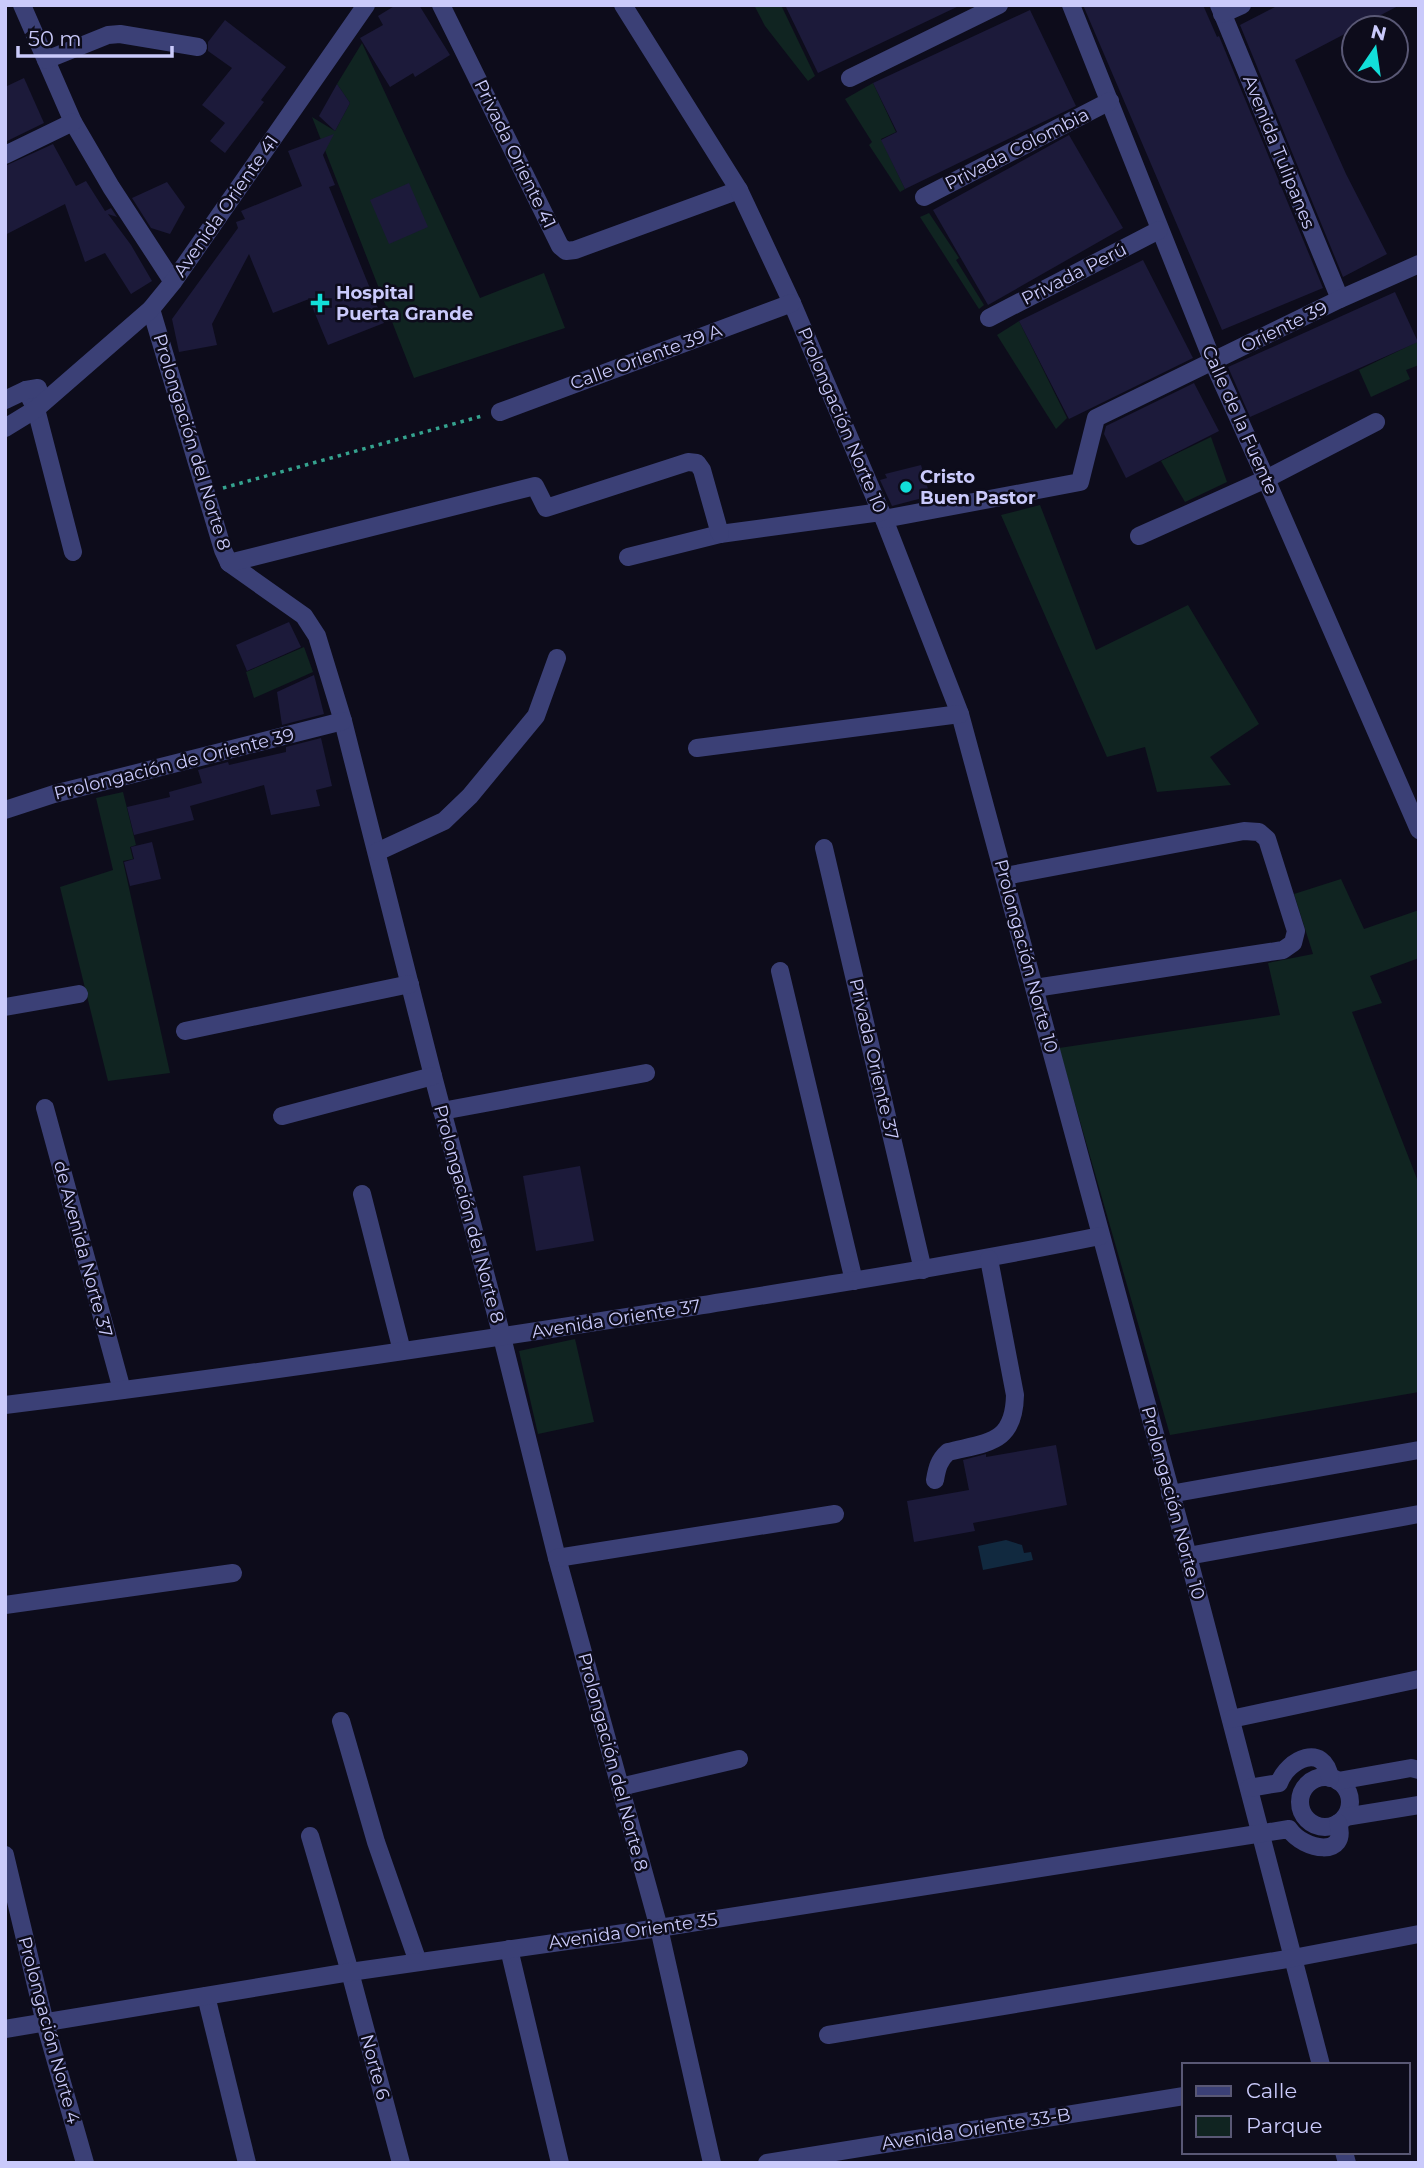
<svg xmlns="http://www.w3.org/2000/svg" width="1424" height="2168" viewBox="0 0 1424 2168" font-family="Montserrat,sans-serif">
	<rect width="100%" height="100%" fill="#0d0c1b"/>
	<g fill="#102421">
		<path d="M754 5H781L815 76 808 81 765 26Z"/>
		<path d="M362 43 480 298 544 273 565 328 414 378 312 117 335 131 350 103 337 84Z"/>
		<path d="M873 83 896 132 881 139 905 189 900 192 869 145 872 142 845 99Z"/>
		<path d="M929 213 959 258 956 260 984 305 979 309 920 217Z"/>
		<path d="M1019 321 1067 418 1056 429 997 335Z"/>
		<path d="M1419 341V365L1406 370 1410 379 1371 397 1359 370Z"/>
		<path d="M1211 437 1227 482 1185 502 1161 461Z"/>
		<path d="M1040 505 1096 650 1188 605 1259 724 1210 757 1231 785 1157 792 1145 747 1107 757 1001 515Z"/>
		<path d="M304 647 313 672 254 698 246 672Z"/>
		<path d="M123 792 136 845 130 847 133 859 123 861 170 1073 108 1081 60 887 113 870 96 798Z"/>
		<path d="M1341 879 1364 929 1419 910V958L1370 976 1382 1003 1352 1012 1419 1184V1392L1170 1435 1059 1048 1280 1015 1268 963 1313 954 1294 894Z"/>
		<path d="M575 1339 594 1422 538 1434 519 1351Z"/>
	</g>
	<path fill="#11293f" d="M1006 1540 1022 1545 1024 1553 1031 1552 1033 1560 983 1570 978 1546Z"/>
	<g fill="#1c1a3a">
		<path d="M396 5H419L450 55 415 77 413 73 390 87 360 38 383 25 378 16Z"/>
		<path d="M785 5H961L818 73Z"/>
		<path d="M1083 5H1203L1217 37 1219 36 1323 288 1222 330Z"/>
		<path d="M1279 5H1400L1295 60 1346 174 1387 254 1343 277 1240 25Z"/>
		<path d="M1030 10 1076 106 905 189 881 140 897 132 873 83Z"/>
		<path d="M225 20 286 67 261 100 264 102 225 153 210 141 225 123 202 105 232 68 208 51V42Z"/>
		<path d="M24 78 44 123 5 142V87Z"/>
		<path d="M337 84 350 103 335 131 319 116Z"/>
		<path d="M334 134 323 155 335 185 329 187 384 323 328 345 309 299 273 313 249 254 212 324 217 345 179 352 172 319 238 228 236 222 245 219 241 211 302 186 288 151Z"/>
		<path d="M1069 135 1123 228 988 305 933 210Z"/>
		<path d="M53 144 76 186 86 181 105 211 111 208 117 217 108 214 131 245 152 281 131 294 105 253 85 262 65 204 5 235V166Z"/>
		<path d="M167 182 185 207 170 234 151 228 132 198Z"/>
		<path d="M409 183 428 227 389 244 370 200Z"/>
		<path d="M1143 260 1193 358 1069 419 1019 321Z"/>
		<path d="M1395 292 1418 342 1250 417 1228 367Z"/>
		<path d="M1194 383 1219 431 1126 478 1104 434 1106 426Z"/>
		<path d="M921 465 930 496 892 506 880 480 887 478 885 474Z"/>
		<path d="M289 622 301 647 247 671 236 645Z"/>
		<path d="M314 675 324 714 282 725 277 692Z"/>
		<path d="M321 738 332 786 316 790 320 806 271 815 264 785 190 806 194 820 134 835 127 807 170 797 169 792 202 783 198 770 228 762 229 765 286 752V747Z"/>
		<path d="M152 842 161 879 130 886 124 862 134 859 131 847Z"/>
		<path d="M580 1166 594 1241 536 1251 523 1176Z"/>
		<path d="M1056 1445 1067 1505 973 1523 975 1531 914 1542 907 1501 969 1490 963 1460 986 1454V1457Z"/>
	</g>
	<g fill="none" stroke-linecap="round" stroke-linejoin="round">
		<path stroke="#35a38f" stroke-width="3.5" stroke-dasharray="3.5 5" stroke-linecap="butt" d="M223 488 482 416"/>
		<g stroke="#3b4076" stroke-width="18">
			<path d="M22 5 73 122 111 187 173 282"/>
			<path d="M441 5 560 246 566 251 575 250 739 190"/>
			<path d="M623 5 739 190 792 303 884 519 960 714 1188 1556 1321 2065"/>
			<path d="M1071 5 1213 362 1266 479 1419 830"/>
			<path d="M1219 5 1340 299"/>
			<path d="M1222 14 1242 5"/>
			<path d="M46 60 108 35 120 34 198 47"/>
			<path d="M850 78 999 5"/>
			<path d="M5 155 73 122"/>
			<path d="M924 197 1110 101"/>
			<path d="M151 309 223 550 229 563 304 616 317 636 343 721 433 1076 502 1337 557 1558 659 1928 712 2163"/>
			<path d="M989 318 1159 230"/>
			<path d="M26 390 36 409 73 552"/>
			<path d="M5 400 26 390 38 388"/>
			<path d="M500 412 792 303"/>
			<path d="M5 428 36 409 151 309 173 282 366 5"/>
			<path d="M884 519 1080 482 1096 418 1340 299 1419 264"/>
			<path d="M1139 536 1266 479 1376 422"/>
			<path d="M628 557 720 534 881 512"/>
			<path d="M229 563 535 486 546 508 688 462 697 463 702 470 720 534"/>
			<path d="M697 748 960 714"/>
			<path d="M5 810 54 794 343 721"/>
			<path d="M824 848 923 1270"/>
			<path d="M377 852 444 821 470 796 536 716 557 658"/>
			<path d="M1005 876 1244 831 1259 832 1267 839 1296 931 1293 943 1283 950 1035 988"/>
			<path d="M780 971 854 1281"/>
			<path d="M5 1007 79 994"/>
			<path d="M185 1031 410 984"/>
			<path d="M45 1108 122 1390"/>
			<path d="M442 1111 646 1073"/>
			<path d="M282 1116 433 1076"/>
			<path d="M362 1194 402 1351"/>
			<path d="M5 1405C228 1378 451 1345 672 1310 815 1287 958 1265 1100 1236"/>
			<path d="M935 1480C937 1468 939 1460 948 1452 988 1442 1014 1444 1015 1395L989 1259"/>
			<path d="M1170 1494 1419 1450"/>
			<path d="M1188 1556 1419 1514"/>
			<path d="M557 1558 835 1514"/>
			<path d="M5 1605 233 1573"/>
			<path d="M1231 1719 1419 1679"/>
			<path d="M341 1721 376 1842 418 1962"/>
			<circle cx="1325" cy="1802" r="25"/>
			<path d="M1338 1781 1411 1768 1419 1770"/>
			<path d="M620 1787 739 1759"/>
			<path d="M1249 1788 1279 1783C1288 1759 1324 1742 1330 1778"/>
			<path d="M1345 1817 1419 1805"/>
			<path d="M310 1836 350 1972 401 2163"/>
			<path d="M5 1855 45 2023 85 2163"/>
			<path d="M509 1949 560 2163"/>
			<path d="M206 1996 247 2163"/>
			<path d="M5 2029 350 1972 659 1928 1289 1829C1304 1851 1349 1858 1338 1823"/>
			<path d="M828 2035 1293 1958 1419 1934"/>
			<path d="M1344 2152 1347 2163"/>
			<path d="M767 2163 1184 2096"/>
		</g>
	</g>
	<g fill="#12dfda" stroke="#0d0c1b" stroke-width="2.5">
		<path d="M316.5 292.5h7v7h7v7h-7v7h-7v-7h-7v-7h7z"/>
		<circle cx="906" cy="487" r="7"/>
	</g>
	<g text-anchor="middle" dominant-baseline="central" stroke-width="5" stroke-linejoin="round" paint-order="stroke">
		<g font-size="18" fill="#cacafb" stroke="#0d0c1b">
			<text transform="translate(1017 149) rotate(-27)">Privada Colombia</text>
			<text transform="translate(1279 152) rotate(68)">Avenida Tulipanes</text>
			<text transform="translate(515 154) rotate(64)">Privada Oriente 41</text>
			<text transform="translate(226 206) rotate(-55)">Avenida Oriente 41</text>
			<text transform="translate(1074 274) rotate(-27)">Privada Perú</text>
			<text transform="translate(1284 327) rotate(-26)">Oriente 39</text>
			<text transform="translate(646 357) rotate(-20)">Calle Oriente 39 A</text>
			<text transform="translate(842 420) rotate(67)">Prolongación Norte 10</text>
			<text transform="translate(1240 420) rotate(66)">Calle de la Fuente</text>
			<text transform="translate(192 442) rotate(73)">Prolongación del Norte 8</text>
			<text transform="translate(174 764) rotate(-14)">Prolongación de Oriente 39</text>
			<text transform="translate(1026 956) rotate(75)">Prolongación Norte 10</text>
			<text transform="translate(874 1059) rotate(77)">Privada Oriente 37</text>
			<text transform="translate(469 1214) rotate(75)">Prolongación del Norte 8</text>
			<text transform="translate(83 1249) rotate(75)">de Avenida Norte 37</text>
			<text transform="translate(616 1319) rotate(-9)">Avenida Oriente 37</text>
			<text transform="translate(1173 1503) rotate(75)">Prolongación Norte 10</text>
			<text transform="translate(613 1762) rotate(75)">Prolongación del Norte 8</text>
			<text transform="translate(633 1931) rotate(-8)">Avenida Oriente 35</text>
			<text transform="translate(49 2030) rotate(75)">Prolongación Norte 4</text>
			<text transform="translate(375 2067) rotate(75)">Norte 6</text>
			<text transform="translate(976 2129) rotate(-9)">Avenida Oriente 33-B</text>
		</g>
		<g font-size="18" font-weight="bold" fill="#cacafb" stroke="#0d0c1b" text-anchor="start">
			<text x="336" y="293">Hospital<tspan x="336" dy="21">Puerta Grande</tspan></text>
			<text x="920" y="477">Cristo<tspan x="920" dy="21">Buen Pastor</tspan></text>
		</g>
	</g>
	<rect width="1424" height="2168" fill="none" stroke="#cacafb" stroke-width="14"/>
	<rect x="1182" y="2063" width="228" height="91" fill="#0d0c1b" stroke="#595875" stroke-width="2"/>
	<rect x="1196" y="2086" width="35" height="10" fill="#3b4076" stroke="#595875" stroke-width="2"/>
	<text x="1246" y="2098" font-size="21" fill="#cacafb">Calle</text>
	<rect x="1196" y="2116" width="35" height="21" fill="#102421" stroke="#595875" stroke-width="2"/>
	<text x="1246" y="2133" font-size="21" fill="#cacafb">Parque</text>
	<g transform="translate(1375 49) rotate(13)"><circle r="33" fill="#0d0c1b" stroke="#595875" stroke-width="2"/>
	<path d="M0-5L12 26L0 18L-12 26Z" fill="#12dfda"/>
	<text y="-10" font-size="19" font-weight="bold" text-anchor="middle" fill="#cacafb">N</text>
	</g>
	<path d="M18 46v10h154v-10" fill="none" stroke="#cacafb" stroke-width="3.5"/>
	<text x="28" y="46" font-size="21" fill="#cacafb" stroke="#0d0c1b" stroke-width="5" paint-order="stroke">50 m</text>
</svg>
